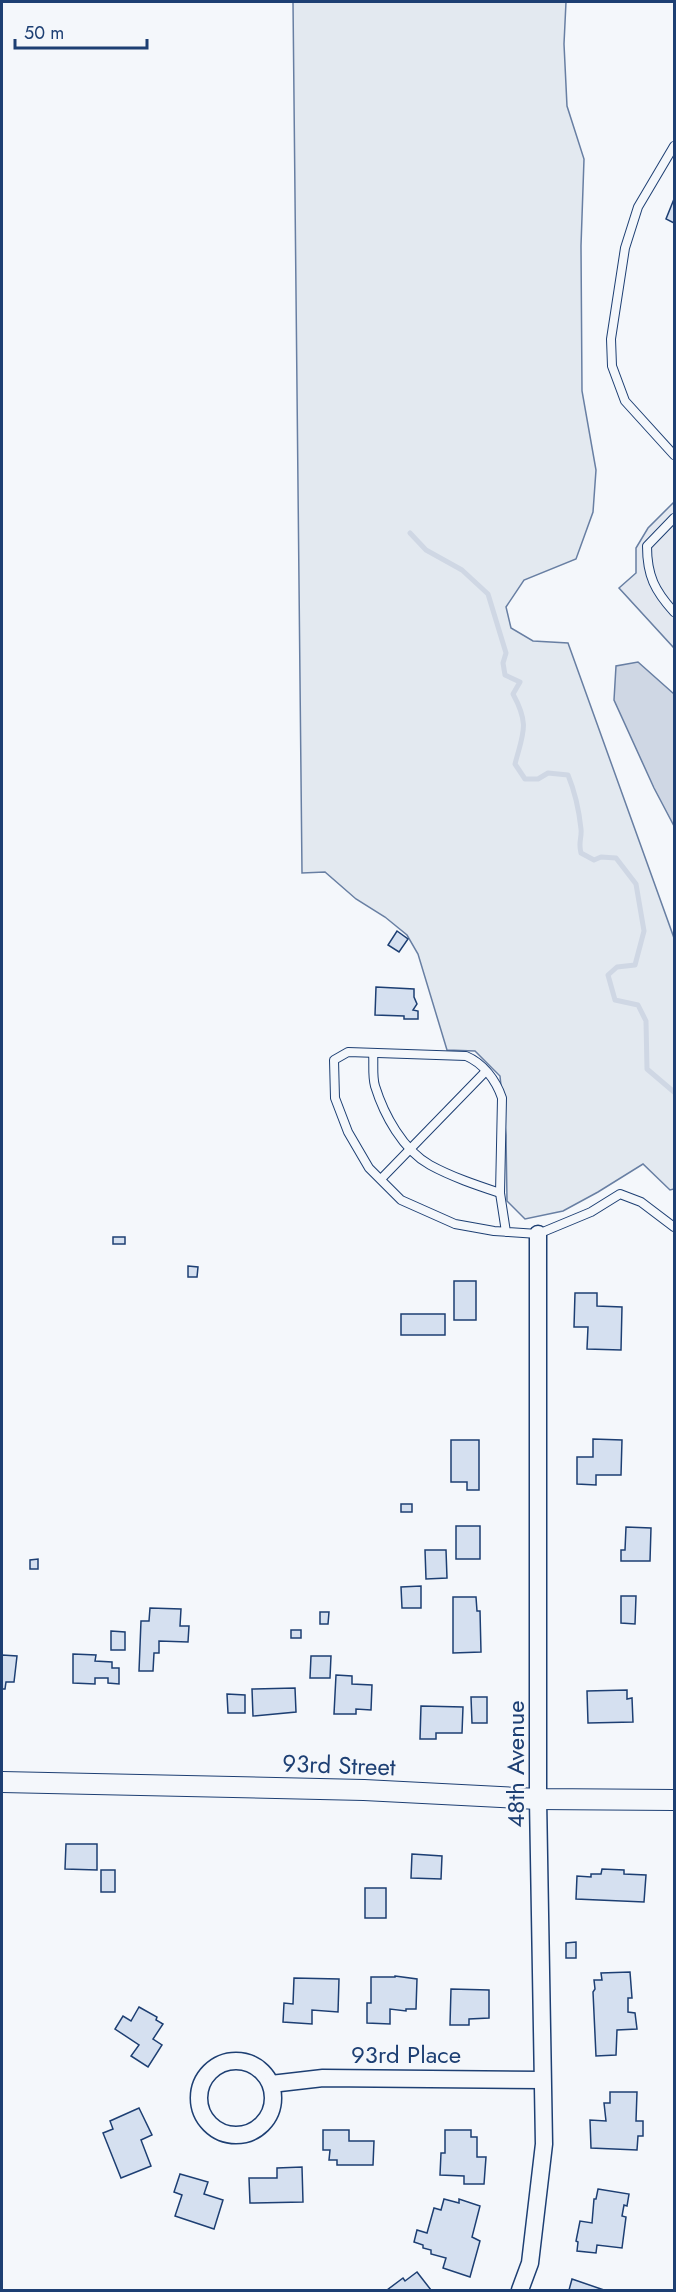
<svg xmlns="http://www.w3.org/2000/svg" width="676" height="2292" viewBox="0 0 676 2292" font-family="Jost,sans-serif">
	<rect width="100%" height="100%" fill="#f4f7fb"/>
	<path fill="#e3e9f0" stroke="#687fa3" stroke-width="1.5" d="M293 2H566L564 44 567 106 584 159 581 246 582 391 596 470 593 512 576 559 524 580 506 607 511 628 533 641 568 643 674 938V1189L670 1190 643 1164 598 1192 563 1211 525 1219 507 1201 506 1135 500 1076 475 1051 447 1050 418 954 407 935 385 917 356 899 325 872 302 873Z"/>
	<path fill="#e3e8f0" stroke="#687fa3" stroke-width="1.5" d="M674 502V648L619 588 636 573V548L648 528Z"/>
	<path fill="#cfd7e4" stroke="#687fa3" stroke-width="1.5" d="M638 662 674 694V826L654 788 614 700 616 666Z"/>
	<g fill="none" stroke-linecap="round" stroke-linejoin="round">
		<path stroke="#cfd7e4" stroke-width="5" d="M410 533 426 550 462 570 488 594 506 653 503 663 505 675 520 682 513 694C530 725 523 733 515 764L525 779H538L548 773 568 775C575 792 579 810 581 829 582 838 578 842 581 853L594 860 601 857 616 858 636 884 644 931 635 965 617 967 608 975 615 1000 638 1005 646 1021 647 1069 674 1092"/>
	</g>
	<g fill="#d5e0f0" stroke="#1d3f73" stroke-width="1.5">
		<path d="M674 199V223L666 219Z"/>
		<path d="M397 931 408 939 399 952 388 945Z"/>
		<path d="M376 987 414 989V997L417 1004 413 1010 418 1011V1019H404V1016L375 1015Z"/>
		<rect x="113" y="1237" width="12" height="7"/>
		<path d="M188 1266 198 1267 197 1277H188Z"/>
		<rect x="454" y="1281" width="22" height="39"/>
		<path d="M575 1293H597V1306L622 1307 621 1350 587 1349 588 1327H574Z"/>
		<rect x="401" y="1314" width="44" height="21"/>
		<path d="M593 1439 622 1440 621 1475H596V1485L577 1484V1457H593Z"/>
		<path d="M451 1440H479V1490H467V1482H451Z"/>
		<rect x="401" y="1504" width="11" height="8"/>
		<rect x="456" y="1526" width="24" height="33"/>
		<path d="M626 1527 651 1528 650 1561H621V1550H625Z"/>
		<path d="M425 1550H446L447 1578 426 1579Z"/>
		<path d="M38 1559V1569H30V1560Z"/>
		<path d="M421 1586V1608H402L401 1587Z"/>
		<path d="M621 1596H636L635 1624 621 1623Z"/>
		<path d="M453 1597H476L477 1611H480L481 1652 453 1653Z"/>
		<path d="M150 1608 181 1609 180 1626H189L188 1642 159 1641V1653H154L153 1671H139L141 1621H149Z"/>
		<path d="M320 1612H329L328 1624H320Z"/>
		<rect x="291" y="1630" width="10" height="8"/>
		<path d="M111 1631 125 1632V1650H111Z"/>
		<path d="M73 1654 96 1655 95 1661 112 1662V1668H119V1684L108 1683V1678H95V1684L73 1683Z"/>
		<path d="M2 1655 17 1656 14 1682H6L5 1689H2Z"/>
		<path d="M311 1656H331L330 1678H310Z"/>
		<path d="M336 1675 352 1676V1684L372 1685 371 1710 356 1709V1714H334Z"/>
		<path d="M295 1688 296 1712 253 1716 252 1689Z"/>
		<path d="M627 1690V1699L632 1698 633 1722 588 1723 587 1691Z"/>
		<path d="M227 1694 245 1695V1713H228Z"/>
		<path d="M471 1697H487V1723H472Z"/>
		<path d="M421 1706 463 1707 462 1733H436V1739H420Z"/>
		<path d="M66 1844H97V1870L65 1869Z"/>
		<path d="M412 1854 442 1856 441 1879 411 1878Z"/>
		<path d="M602 1869 624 1870V1874L646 1875 644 1902 576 1899 577 1876 591 1877V1874H601Z"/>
		<rect x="101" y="1870" width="14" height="22"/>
		<rect x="365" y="1888" width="21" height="30"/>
		<path d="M576 1942V1958H566V1943Z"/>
		<path d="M630 1972 632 1998H628V2012L635 2013 637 2029 617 2030 616 2055 596 2056 593 1992 595 1989 594 1980H602L601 1973Z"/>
		<path d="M395 1976 417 1979 416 2009H406V2011L390 2009V2024L367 2023V2003H371V1977H395Z"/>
		<path d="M294 1978 339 1979 338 2012 312 2010V2024L283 2022 284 2003 293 2004Z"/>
		<path d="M451 1989 489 1990V2018L469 2019V2025H450Z"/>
		<path d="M139 2007 157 2017 156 2020 163 2024 153 2039 162 2045 148 2067 131 2056 139 2045 115 2029 123 2016 131 2021Z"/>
		<path d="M610 2092H637L636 2121H643V2136H638L637 2150 591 2148 590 2120 606 2121 604 2103H610Z"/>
		<path d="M139 2108 152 2135 141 2140 151 2166 121 2178 103 2133 113 2129 110 2121Z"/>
		<path d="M323 2130H349V2141H374L373 2165H337V2160H329L330 2150H323Z"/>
		<path d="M445 2130H471V2137H477V2157H486L484 2184H464V2176L440 2175 441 2153H445Z"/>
		<path d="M302 2167 303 2202 250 2203 249 2178H277V2168Z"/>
		<path d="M180 2174 208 2182 204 2194 223 2200 214 2229 175 2216 182 2195 174 2192Z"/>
		<path d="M598 2189 629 2194 627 2206 624 2205 622 2216 626 2217 622 2248 597 2245 596 2253 577 2251 578 2242 576 2241 580 2221 592 2223 594 2199H596Z"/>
		<path d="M444 2199 459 2203V2199L480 2206 472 2237 480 2241 470 2277 443 2268 446 2258 431 2254V2250L423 2248V2245L414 2242 417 2230 427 2233 434 2208 441 2210Z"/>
		<path d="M417 2272 431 2290H387L403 2278 405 2281Z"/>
		<path d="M572 2279 604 2290H569Z"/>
	</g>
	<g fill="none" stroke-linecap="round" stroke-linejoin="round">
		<defs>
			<g id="service">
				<path d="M674 146 638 207 625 248 611 339 612 366 625 401 674 455"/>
				<path d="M674 518 647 546C647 576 655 591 674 612"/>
				<path d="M373 1053C374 1063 372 1076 375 1086 384 1115 403 1150 430 1165 452 1177 476 1185 500 1193"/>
				<path d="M381 1179 486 1071"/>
				<path d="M506 1232 500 1193 502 1098C496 1080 483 1063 466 1056L348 1052 334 1060 335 1098 348 1132 369 1168 401 1200 455 1224 494 1231 538 1234 591 1212 620 1194 641 1202 674 1227"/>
			</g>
			<g id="minor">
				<circle cx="236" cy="2098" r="37"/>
				<path d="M271 2084 323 2078 542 2080"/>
				<path d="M520 2290 530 2263 544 2144 538 1799V1234"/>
			</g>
			<path id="tertiary" d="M2 1782 364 1790 538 1799 674 1800"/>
		</defs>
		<use href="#service" stroke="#1d3f73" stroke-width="10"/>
		<use href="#minor" stroke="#1d3f73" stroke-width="19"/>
		<use href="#tertiary" stroke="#1d3f73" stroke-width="22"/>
		<use href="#service" stroke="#f4f7fb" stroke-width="8"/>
		<use href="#minor" stroke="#f4f7fb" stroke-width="16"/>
		<use href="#tertiary" stroke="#f4f7fb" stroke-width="20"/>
	</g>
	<g text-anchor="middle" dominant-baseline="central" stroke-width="4.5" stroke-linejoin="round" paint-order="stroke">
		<g font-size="24" fill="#1d3f73" stroke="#f4f7fb">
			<text transform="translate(515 1764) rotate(-90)">48th Avenue</text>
			<text transform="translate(339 1765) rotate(2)">93rd Street</text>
			<text x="406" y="2054">93rd Place</text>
		</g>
	</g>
	<rect width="676" height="2292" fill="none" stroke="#1d3f73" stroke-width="6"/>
	<path d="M15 39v9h132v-9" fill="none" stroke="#1d3f73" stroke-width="3"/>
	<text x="24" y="39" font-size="18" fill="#1d3f73" stroke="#f4f7fb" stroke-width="4.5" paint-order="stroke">50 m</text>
</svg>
